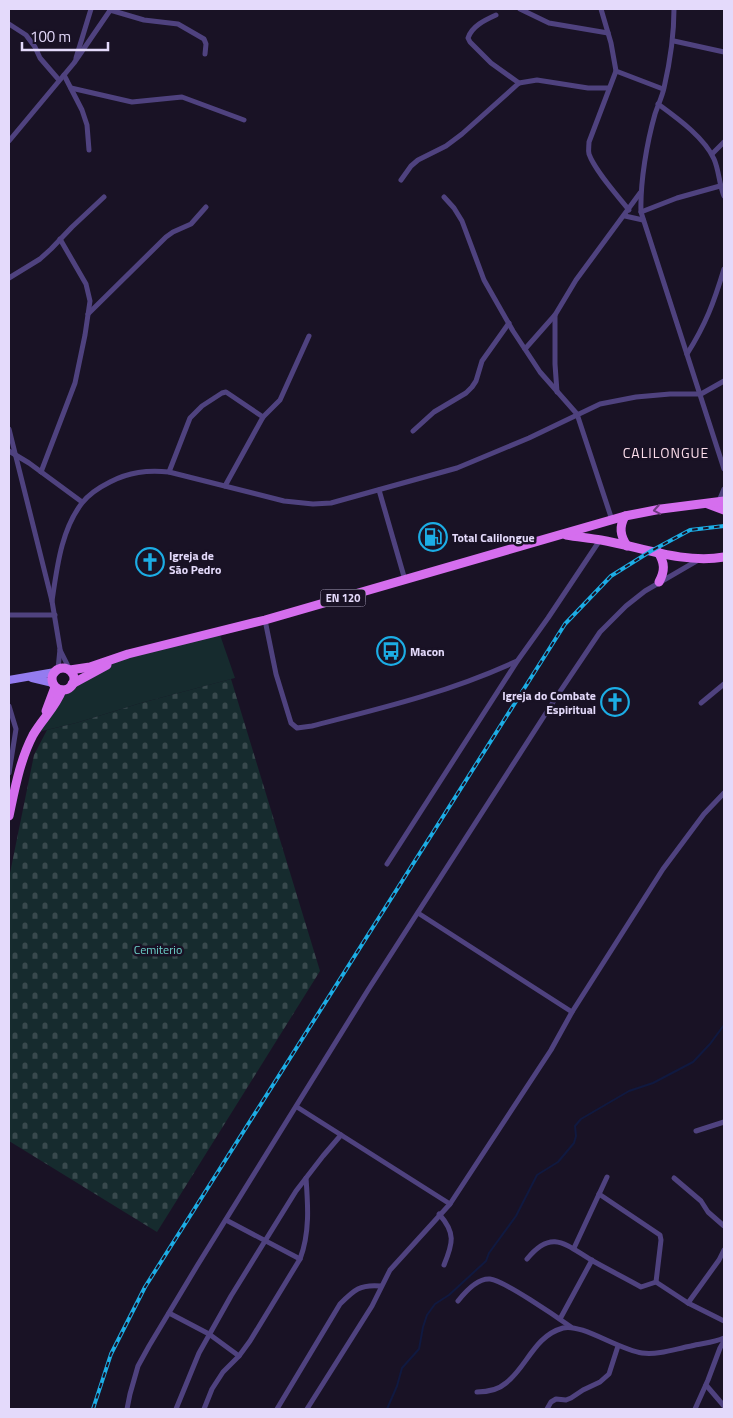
<svg xmlns="http://www.w3.org/2000/svg" width="733" height="1418" viewBox="0 0 733 1418" font-family="'Titillium Web',sans-serif">
	<defs>
		<pattern id="cemetery-stones" width="16" height="16" patternUnits="userSpaceOnUse" patternTransform="scale(1.25)"><rect width="16" height="16" fill="#162b2e"/><path d="M2 7V4a2 2 0 0 1 4 0v3zM10 15v-3a2 2 0 0 1 4 0v3z" fill="#38494d"/></pattern>
	</defs>
	<rect width="100%" height="100%" fill="#191225"/>
	<path fill="#162b2e" d="M219 632 235 678 141 703 76 723 34 733 62 690 70 687 122 657Z"/>
	<path fill="url(#cemetery-stones)" d="M231 679 320 971 157 1232 9 1141V878L34 755 47 730 76 723 141 703Z"/>
	<g fill="none" stroke-linecap="round" stroke-linejoin="round">
		<path stroke="#101940" stroke-width="2" d="M387 1409 397 1386 402 1368 419 1349 423 1327 427 1315 435 1304 449 1295 486 1261 489 1253 516 1216 537 1175 558 1162 574 1143 576 1136 575 1126 581 1119 629 1091 653 1083 693 1062 710 1044 724 1025"/>
		<g stroke="#4f427f" stroke-width="5">
			<path d="M520 9 549 23 608 33"/>
			<path d="M601 9 611 43 616 71 663 89"/>
			<path d="M674 9C674 36 670 62 664 88 662 97 658 105 655 114 647 142 640 182 641 212L724 469"/>
			<path d="M110 10 144 20 178 24 204 39 206 44 205 54"/>
			<path d="M496 15C485 20 472 26 468 38L470 42 491 63 519 83"/>
			<path d="M9 24 26 35 35 47 40 58 59 80"/>
			<path d="M674 41 724 52"/>
			<path d="M76 58 91 9"/>
			<path d="M616 71 589 142C589 146 588 150 589 154 595 171 618 196 629 210"/>
			<path d="M64 75 82 110 87 125 89 150"/>
			<path d="M71 88 132 102 182 97 244 120"/>
			<path d="M658 104C677 118 704 137 714 159 719 170 719 184 724 196"/>
			<path d="M9 141 74 63 111 9"/>
			<path d="M712 154 724 142"/>
			<path d="M401 180 411 166 418 160 446 146 462 134 519 83 537 80 588 88H609"/>
			<path d="M444 197 454 208 462 221 484 280 513 331 540 372 577 414 612 520"/>
			<path d="M641 212 677 198 720 186"/>
			<path d="M625 216 643 220"/>
			<path d="M9 278 40 259 51 249 72 227 104 197"/>
			<path d="M88 314 166 237 173 232 191 224 206 207"/>
			<path d="M555 315V364L557 392"/>
			<path d="M525 349 555 315 576 280 640 193"/>
			<path d="M687 354C706 324 714 302 724 269"/>
			<path d="M9 429 52 601 60 649 58 669"/>
			<path d="M413 431 434 412 466 393 472 387 476 381 482 361 509 323"/>
			<path d="M9 451 29 463 82 502"/>
			<path d="M41 472 75 383 85 335 90 301 86 284 60 239"/>
			<path d="M169 472 190 418 202 406 222 393 226 392 229 394 263 417"/>
			<path d="M225 486 263 417 280 400 309 336"/>
			<path d="M379 490 405 580"/>
			<path d="M719 501 724 489"/>
			<path d="M52 601C57 568 61 530 82 503 89 494 100 487 110 482 129 472 147 470 169 472L284 501 313 504 331 503 457 468 529 438 600 404 636 397 670 394H701L724 381"/>
			<path d="M9 615H55"/>
			<path d="M265 620 276 674 291 723 297 728 312 726C383 708 450 692 517 661"/>
			<path d="M60 650 70 670"/>
			<path d="M701 703 724 684"/>
			<path d="M9 706 16 729 9 773"/>
			<path d="M387 864 518 660 548 618 600 540"/>
			<path d="M418 913 572 1012"/>
			<path d="M297 1107 450 1204"/>
			<path d="M696 1131 724 1122"/>
			<path d="M674 1178 701 1201 708 1212 724 1226"/>
			<path d="M599 1194 660 1235 661 1240 656 1282"/>
			<path d="M439 1214C456 1233 453 1243 444 1265"/>
			<path d="M226 1220 300 1259"/>
			<path d="M574 1248 607 1177"/>
			<path d="M527 1259C552 1228 566 1245 593 1261 609 1270 625 1278 641 1287L656 1282 688 1303 724 1321"/>
			<path d="M458 1301C465 1292 477 1278 490 1279 503 1280 557 1317 571 1327"/>
			<path d="M688 1303 719 1260 724 1250"/>
			<path d="M169 1313 209 1334 239 1356"/>
			<path d="M560 1319 592 1260"/>
			<path d="M706 1385 724 1406"/>
			<path d="M477 1392C487 1392 498 1390 506 1383 527 1367 534 1336 563 1328 581 1323 619 1350 642 1353 659 1355 675 1349 691 1346 702 1343 713 1343 724 1338"/>
			<path d="M127 1409 130 1394 138 1366 149 1346 197 1266 368 990 557 696 600 632 626 606 645 591 700 559"/>
			<path d="M176 1409 199 1353 231 1296 296 1191 323 1156 341 1135"/>
			<path d="M204 1409 212 1389 223 1372 239 1356 250 1341 300 1259C310 1233 308 1205 306 1178"/>
			<path d="M277 1409 340 1304C354 1290 360 1284 381 1286"/>
			<path d="M307 1409 372 1306 390 1270 450 1204 551 1050 572 1012 663 869 704 814 724 793"/>
			<path d="M547 1409 551 1402 556 1399 566 1400 571 1398 583 1390 600 1382 609 1374 618 1346"/>
			<path d="M695 1409 708 1380 720 1348 724 1341"/>
		</g>
		<g stroke="#947cf0" stroke-width="8">
			<path d="M32 678 53 683"/>
			<path d="M9 680 55 672"/>
		</g>
		<g stroke="#d56eee" stroke-width="9">
			<path d="M708 504 724 510"/>
			<path d="M625 516C619 527 620 535 627 546"/>
			<path d="M566 535C578 537 589 538 601 540 641 547 683 564 724 557"/>
			<path d="M658 552C665 563 665 571 659 582"/>
			<circle cx="63" cy="679" r="11"/>
			<path d="M70 670 90 667 128 654 265 620 625 516 661 509 724 501"/>
			<path d="M72 684 107 665"/>
			<path d="M46 711 55 687"/>
			<path d="M9 816C15 788 20 760 33 735 42 719 56 707 62 690"/>
		</g>
		<defs>
			<path id="rail" d="M93 1409 111 1354 145 1287 565 624 611 576 651 551 690 530 724 526"/>
		</defs>
		<use href="#rail" stroke="#1cade5" stroke-width="4"/>
		<use href="#rail" stroke="#191225" stroke-width="2" stroke-dasharray="5.5" stroke-linecap="butt"/>
	</g>
	<defs><path id="oneway-chevron" d="M-2-3.5L2.5 0L-2 3.5" fill="none" stroke-width="1.6" stroke-linecap="round" stroke-linejoin="round" transform="scale(1.25)"/></defs>
	<use stroke="#6e3b7f" href="#oneway-chevron" transform="translate(657 510) rotate(170)"/>
	<defs>
		<symbol id="fuel-ring" viewBox="-11 -11 22 22"><circle r="9.5" fill="#191225" stroke="#1cade5" stroke-width="1.5"/><path d="M-5.5-6h7V0h2V4h1.3V-2.5L3-4.5l.8-.8L6-3V5H2.5V1h-1V6h-7ZM-4.2-4.7v3.2H.2V-4.7Z" fill="#1cade5"/></symbol>
		<symbol id="church-ring" viewBox="-11 -11 22 22"><circle r="9.5" fill="#191225" stroke="#1cade5" stroke-width="1.5"/><path d="M-1.2-6h2.4v3.5h3.3v2.4h-3.3V6h-2.4V-.1h-3.3v-2.4h3.3Z" fill="#1cade5"/></symbol>
		<symbol id="bus-ring" viewBox="-11 -11 22 22"><circle r="9.5" fill="#191225" stroke="#1cade5" stroke-width="1.5"/><path d="M-5-6H5V4H4V6H2V4H-2V6H-4V4H-5ZM-3.5-4V0h7V-4ZM-3.5 1.2v1.5H-2V1.2ZM2 1.2v1.5H3.5V1.2Z" fill="#1cade5"/></symbol>
	</defs>
	<g fill-rule="evenodd">
		<use href="#fuel-ring" x="417" y="521" width="32" height="32"/>
		<use href="#church-ring" x="134" y="546" width="32" height="32"/>
		<use href="#bus-ring" x="375" y="635" width="32" height="32"/>
		<use href="#church-ring" x="599" y="686" width="32" height="32"/>
	</g>
	<g text-anchor="middle" dominant-baseline="central" stroke-width="5" stroke-linejoin="round" paint-order="stroke">
		<rect fill="#191225" stroke="#a79ebb" stroke-width="1" x="320.5" y="589.5" width="45" height="17" rx="4"/>
		<g font-size="11" font-weight="bold" fill="#e4dafb">
			<text x="343" y="598">EN 120</text>
		</g>
		<g font-size="12" font-weight="bold" fill="#e4dafb" stroke="#191225" text-anchor="start">
			<text x="452" y="537">Total Calilongue</text>
			<text x="169" y="555">Igreja de<tspan x="169" dy="14">São Pedro</tspan></text>
			<text x="410" y="651">Macon</text>
			<text x="596" y="695" text-anchor="end">Igreja do Combate<tspan x="596" dy="14">Espiritual</tspan></text>
		</g>
		<g font-size="12" fill="#6ed3cc" stroke="#191225">
			<text x="158" y="949">Cemiterio</text>
		</g>
		<g font-size="14" letter-spacing="1" fill="#fbdcea" stroke="#191225">
			<text x="666" y="452">CALILONGUE</text>
		</g>
	</g>
	<rect width="733" height="1418" fill="none" stroke="#e4dafb" stroke-width="20"/>
	<path d="M22 42v8h86v-8" fill="none" stroke="#e4dafb" stroke-width="2.5"/>
	<text x="30" y="42" font-size="15" fill="#e4dafb" stroke="#191225" stroke-width="4" paint-order="stroke">100 m</text>
</svg>
